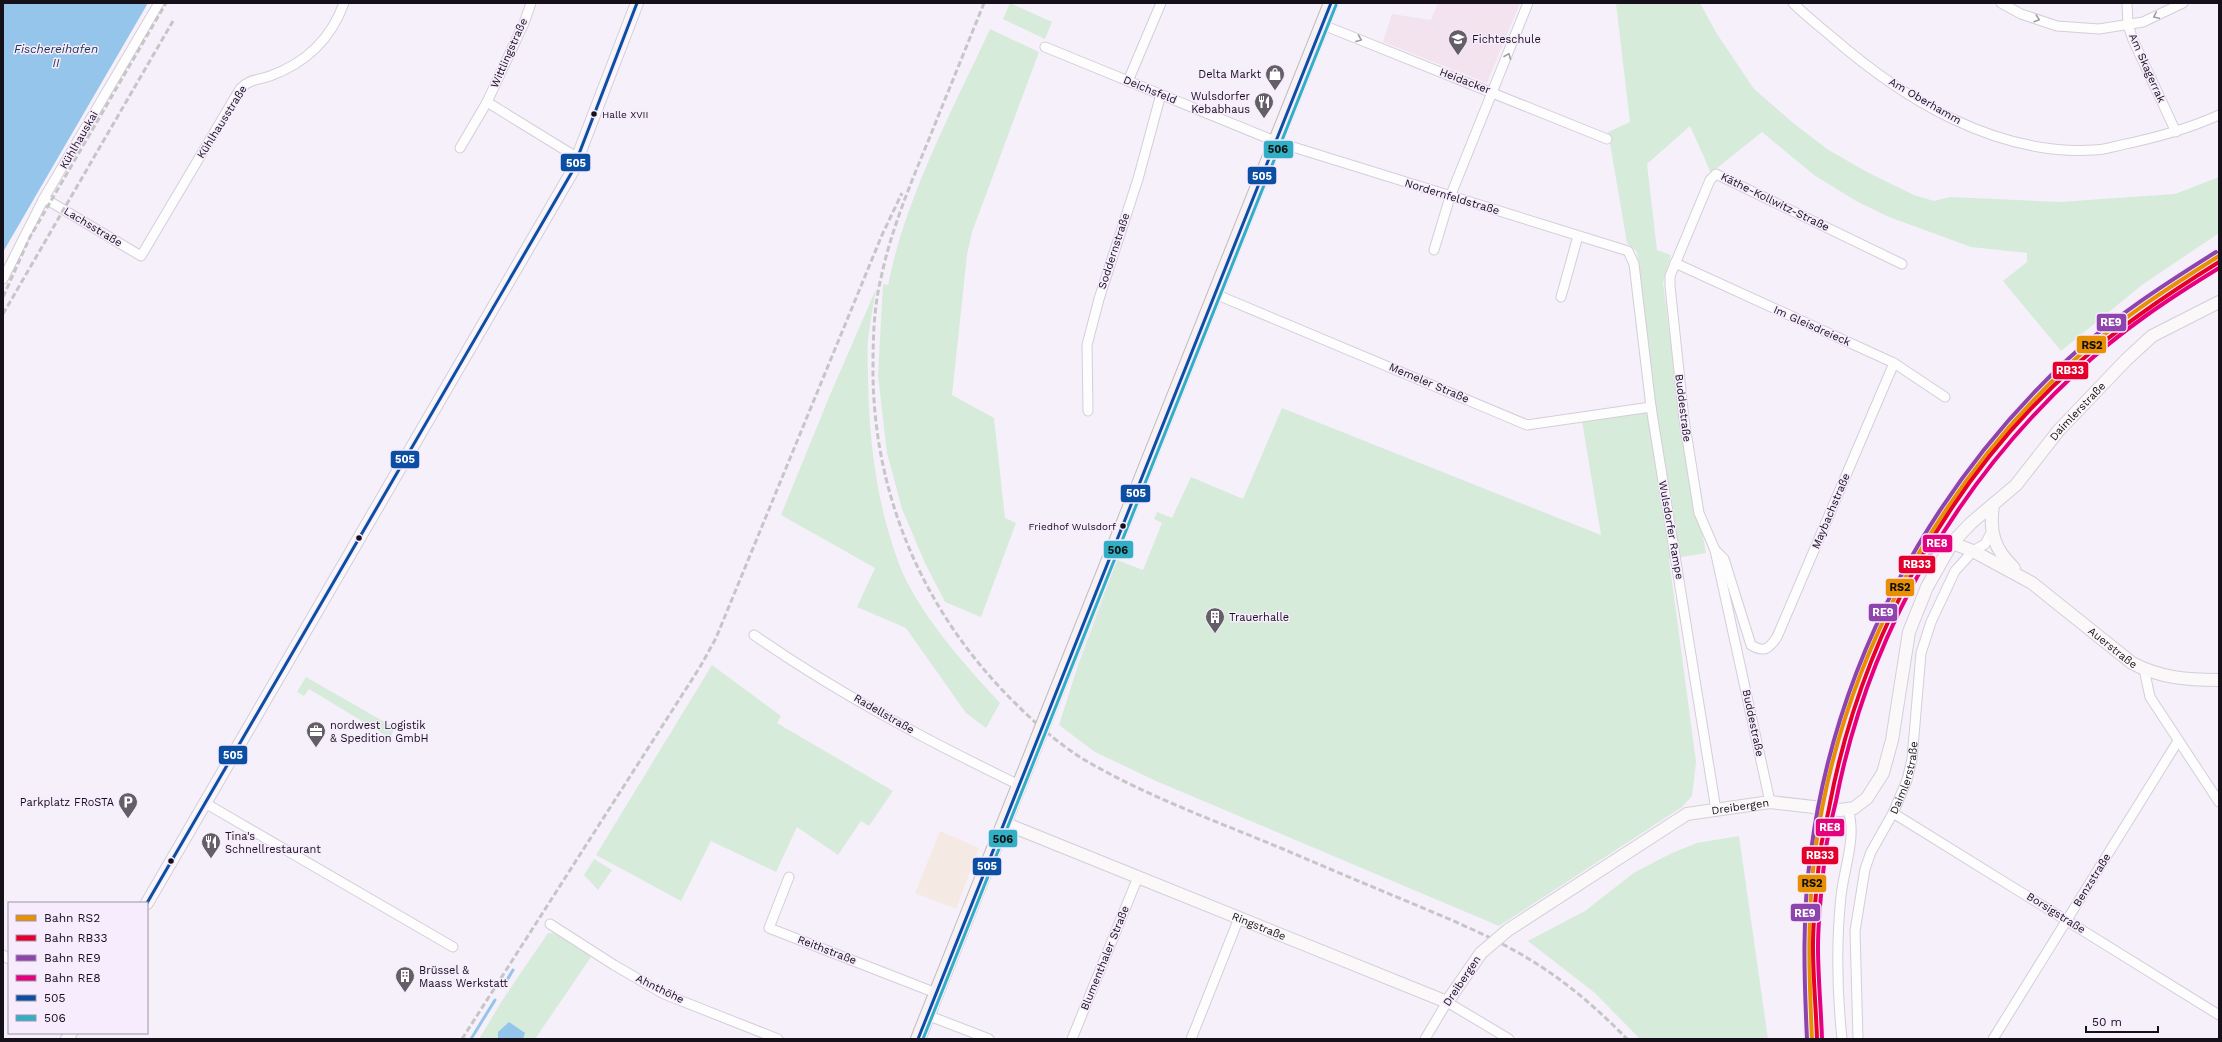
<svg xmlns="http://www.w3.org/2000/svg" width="2222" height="1042" viewBox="0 0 2222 1042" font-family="'Work Sans',sans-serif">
	<rect width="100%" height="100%" fill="#f6f0fa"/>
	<path fill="#f5e9e4" d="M940 831 979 848 956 909 915 893Z"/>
	<path fill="#f2e3ee" d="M1438 3H1520L1487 83 1383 42 1392 14 1431 20Z"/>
	<g fill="#d7ebda">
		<path d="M1010 3 1052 22 1045 39 1003 19Z"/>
		<path d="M1616 3H1700L1717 34 1754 89 1792 122 1827 149 1867 172 1914 195 1934 201 1950 197 2059 202 2175 194 2219 177V233L2142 285 2061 351 2003 281 2027 262V253L1971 247 1889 217 1856 201 1814 175 1762 132 1711 173 1690 126 1647 164 1657 250 1671 255 1663 283 1681 421 1706 553 1669 559 1696 762 1692 796 1682 807 1499 926 1156 781 1095 752 1059 725 1077 668 1117 560 1143 570 1162 523 1154 519 1157 512 1172 518 1191 477 1243 499 1282 408 1601 535 1582 421 1656 410 1637 252 1627 243 1608 132 1630 122Z"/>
		<path d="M990 29 1039 52 972 232 967 255 952 395 994 418 1005 518 1016 523 981 617 945 602 925 563 902 509 887 453 878 376 883 284 888 285C905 198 953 109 990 29Z"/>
		<path d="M876 289C873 306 870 323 868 340 867 353 868 367 868 379 869 442 877 505 899 564 918 613 964 664 1000 703L986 728 966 713 906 628 857 607 875 568 781 515 830 395Z"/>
		<path d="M712 665 781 716 777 723 893 791 869 826 861 821 838 855 797 827 776 872 711 841 681 901 596 855Z"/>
		<path d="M306 677 395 728 390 738 309 689 304 696 297 692Z"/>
		<path d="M1739 836 1768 1039H1640L1595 993 1528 941 1585 911 1635 872 1672 853 1697 843Z"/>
		<path d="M594 859 612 870 598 890 584 875Z"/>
		<path d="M548 933C565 932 578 947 591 957L535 1039H479L505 996Z"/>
	</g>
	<g fill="#95c5eb">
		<path d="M3 3H148L3 252Z"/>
		<path d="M509 1022 525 1033 523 1039H498V1032Z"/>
	</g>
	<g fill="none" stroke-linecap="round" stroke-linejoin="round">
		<g stroke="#95c5eb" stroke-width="3">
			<path d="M504 985 513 970"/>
			<path d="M471 1039 495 1000"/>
		</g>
		<defs>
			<g id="street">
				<path d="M531 3 524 23 487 102 578 158"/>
				<path d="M1793 3C1805 15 1819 26 1832 37 1903 99 1996 156 2094 150 2103 150 2112 147 2121 145 2155 138 2188 129 2219 115"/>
				<path d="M2001 3 2021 14 2057 26 2099 29 2143 22 2183 3"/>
				<path d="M2127 3 2128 25 2133 40 2176 132"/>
				<path d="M1323 25 1607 139"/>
				<path d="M1045 47 1277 142 1628 251 1634 264 1651 407 1716 810"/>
				<path d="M1128 81 1161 3"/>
				<path d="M460 148 487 102"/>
				<path d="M44 198 141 256 240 89C249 79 259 80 270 76 306 63 331 39 344 3"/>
				<path d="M1434 250 1450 197 1528 3"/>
				<path d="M1675 263 1894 363 1945 397"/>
				<path d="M3 279 44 198 159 3"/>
				<path d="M1215 294 1527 425 1651 407"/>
				<path d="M1561 297 1578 236"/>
				<path d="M1088 411 1087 345 1099 299 1138 179 1161 94"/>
				<path d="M1715 550 1724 559 1751 645C1764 653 1769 649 1777 637L1894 363"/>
				<path d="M754 635C837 693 928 741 1019 785"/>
				<path d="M2144 669 2150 697 2219 802"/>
				<path d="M1770 802 1715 550 1699 513 1684 419 1670 286V276L1710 180 1716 174 1902 264"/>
				<path d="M205 803 453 947"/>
				<path d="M1893 813 2219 1015"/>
				<path d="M789 877 769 928 936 993"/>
				<path d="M550 924 614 965 664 994 778 1039"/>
				<path d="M3 955 9 959"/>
				<path d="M927 1015 989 1039"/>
				<path d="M1072 1039 1138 877"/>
				<path d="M1191 1039 1239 918"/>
				<path d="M1425 1039 1447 1002 1509 1039"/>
				<path d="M1842 1039C1837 991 1836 944 1841 896 1844 867 1857 838 1848 809"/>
				<path id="s1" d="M1858 1039 1855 931 1865 869 1871 852 1893 813 1907 780 1912 759 1921 653 1931 622 1955 571 1973 551 1985 544 1992 531"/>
				<path d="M1993 1039 2178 741"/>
			</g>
			<g id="secondary">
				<path d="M1993 505C1989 532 1994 549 2014 568"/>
				<path id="s2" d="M1952 543 1973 551 2032 583 2132 663C2160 678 2188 680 2219 680"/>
				<path id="s3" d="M1004 823 1447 1002 1481 953"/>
				<path d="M147 903 572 172 637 3"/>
				<path id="s4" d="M1508 930 1687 814 1770 802 1840 810 1854 808 1867 798 1883 773 1892 740 1909 632 1927 587 1952 543 1971 523 2016 485 2059 430 2126 360 2152 336 2219 302"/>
				<path d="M67 1039 71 1033"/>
			</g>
			<g id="primary">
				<path d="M1047 715 1331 3"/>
				<path d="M918 1039 1038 738"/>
			</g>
		</defs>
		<use href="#street" stroke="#d4ced8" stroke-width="11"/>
		<use href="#secondary" stroke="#d4ced8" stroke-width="14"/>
		<use href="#primary" stroke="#c3babd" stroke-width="16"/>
		<use href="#street" stroke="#fefdfe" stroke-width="9"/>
		<use href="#secondary" stroke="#faf8f9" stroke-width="12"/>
		<use href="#primary" stroke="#f8f3f3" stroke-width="14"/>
		<g stroke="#c6c5c7" stroke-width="3" stroke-dasharray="6 3" stroke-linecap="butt">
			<path d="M984 3C966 48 947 94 929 139 910 185 891 230 881 278 874 306 873 337 873 366 872 493 923 612 1014 702 1036 724 1061 746 1088 762 1149 797 1218 822 1283 849 1325 867 1368 885 1411 903 1454 921 1498 939 1537 964 1570 985 1600 1011 1627 1039"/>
			<path d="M3 297 30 237 166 3"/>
			<path d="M3 314 173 21"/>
			<path d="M462 1039 700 667 716 638 882 235 902 193"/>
		</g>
		<defs>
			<path id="secondary-bridge" d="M1481 953 1508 930"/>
			<path id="primary-bridge" d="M1038 738 1047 715"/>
		</defs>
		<use href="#secondary-bridge" stroke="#d4ced8" stroke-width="14" stroke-linecap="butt"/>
		<use href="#primary-bridge" stroke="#c3babd" stroke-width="16" stroke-linecap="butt"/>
		<use href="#secondary-bridge" stroke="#faf8f9" stroke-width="12"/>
		<use href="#primary-bridge" stroke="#f8f3f3" stroke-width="14"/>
		<defs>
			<g id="bus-1">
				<path d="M147 903 572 172 637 3"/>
				<path d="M918 1039 1331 3"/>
			</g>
			<path id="bus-2" d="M923 1039 1336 5"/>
		</defs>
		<use href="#bus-1" stroke="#f7ecfe" stroke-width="6"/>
		<use href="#bus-2" stroke="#f7ecfe" stroke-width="6"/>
		<use href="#bus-1" stroke="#0b4ea2" stroke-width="3"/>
		<use href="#bus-2" stroke="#31b0c5" stroke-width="3"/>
		<defs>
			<path id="rail-1" d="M1812 1039C1809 976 1807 914 1815 852 1840 665 1934 491 2071 363 2115 322 2168 288 2219 256"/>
			<path id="rail-2" d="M1817 1039C1816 1008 1813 977 1813 946 1813 916 1817 883 1820 853 1822 837 1827 820 1830 803 1862 637 1949 478 2076 365 2120 326 2169 293 2219 262"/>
			<path id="rail-3" d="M1807 1039C1804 976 1802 913 1811 851 1836 663 1930 488 2068 359 2112 318 2165 284 2216 252"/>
			<path id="rail-4" d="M1822 1039C1821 1008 1818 977 1818 947 1818 916 1822 885 1825 855 1827 837 1832 818 1836 801 1868 635 1955 485 2078 371 2120 331 2170 298 2219 268"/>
		</defs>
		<use href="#rail-1" stroke="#f7ecfe" stroke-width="7"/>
		<use href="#rail-2" stroke="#f7ecfe" stroke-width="7"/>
		<use href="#rail-3" stroke="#f7ecfe" stroke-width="7"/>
		<use href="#rail-4" stroke="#f7ecfe" stroke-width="7"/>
		<use href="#rail-1" stroke="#e89003" stroke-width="4"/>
		<use href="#rail-2" stroke="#e4002b" stroke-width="4"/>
		<use href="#rail-3" stroke="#8e44ad" stroke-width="4"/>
		<use href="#rail-4" stroke="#e5007d" stroke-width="4"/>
	</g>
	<defs><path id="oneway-chevron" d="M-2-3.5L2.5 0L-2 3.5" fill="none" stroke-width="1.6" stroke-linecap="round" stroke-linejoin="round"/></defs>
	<g stroke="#a19ea3">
		<use href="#oneway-chevron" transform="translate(2156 16) rotate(155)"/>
		<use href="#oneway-chevron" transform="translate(2037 19) rotate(19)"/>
		<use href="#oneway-chevron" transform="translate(1359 39) rotate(21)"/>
		<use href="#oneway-chevron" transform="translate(1508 56) rotate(-68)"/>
	</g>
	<defs>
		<symbol id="school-pin" viewBox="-11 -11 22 30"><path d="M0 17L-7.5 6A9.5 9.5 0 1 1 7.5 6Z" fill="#645e68" stroke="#f7ecfe"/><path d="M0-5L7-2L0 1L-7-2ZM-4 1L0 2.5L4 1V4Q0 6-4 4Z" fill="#fff"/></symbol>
		<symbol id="shop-pin" viewBox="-11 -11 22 30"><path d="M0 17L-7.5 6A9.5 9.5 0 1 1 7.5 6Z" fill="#645e68" stroke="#f7ecfe"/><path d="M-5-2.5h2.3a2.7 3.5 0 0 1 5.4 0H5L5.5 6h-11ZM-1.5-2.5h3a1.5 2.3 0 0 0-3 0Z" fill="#fff"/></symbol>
		<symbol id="restaurant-pin" viewBox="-11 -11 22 30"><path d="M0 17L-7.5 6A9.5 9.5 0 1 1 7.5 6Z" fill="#645e68" stroke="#f7ecfe"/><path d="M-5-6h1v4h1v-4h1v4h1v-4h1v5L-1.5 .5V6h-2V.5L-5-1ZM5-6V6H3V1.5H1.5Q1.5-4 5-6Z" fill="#fff"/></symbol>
		<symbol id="building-pin" viewBox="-11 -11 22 30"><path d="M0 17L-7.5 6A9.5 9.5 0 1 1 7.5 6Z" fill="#645e68" stroke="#f7ecfe"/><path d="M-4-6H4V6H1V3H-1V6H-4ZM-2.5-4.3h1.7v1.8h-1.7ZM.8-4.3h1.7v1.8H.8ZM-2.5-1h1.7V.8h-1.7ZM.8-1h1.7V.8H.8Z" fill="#fff"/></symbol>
		<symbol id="office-pin" viewBox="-11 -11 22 30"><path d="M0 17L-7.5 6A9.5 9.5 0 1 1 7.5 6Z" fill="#645e68" stroke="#f7ecfe"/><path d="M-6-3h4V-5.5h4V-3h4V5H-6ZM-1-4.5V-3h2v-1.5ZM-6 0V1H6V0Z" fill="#fff"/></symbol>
		<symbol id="parking-pin" viewBox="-11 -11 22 30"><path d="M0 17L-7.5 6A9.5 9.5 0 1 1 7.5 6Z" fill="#645e68" stroke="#f7ecfe"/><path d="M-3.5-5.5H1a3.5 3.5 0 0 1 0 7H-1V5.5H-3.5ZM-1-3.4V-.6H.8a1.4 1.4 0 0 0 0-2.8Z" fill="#fff"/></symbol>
	</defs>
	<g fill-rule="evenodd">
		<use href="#school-pin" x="1447" y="28" width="22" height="30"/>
		<use href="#shop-pin" x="1264" y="63" width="22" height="30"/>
		<use href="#restaurant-pin" x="1253" y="91" width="22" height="30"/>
		<use href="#building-pin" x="1204" y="606" width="22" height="30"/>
		<use href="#office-pin" x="305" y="720" width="22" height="30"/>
		<use href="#parking-pin" x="117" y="791" width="22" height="30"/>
		<use href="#restaurant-pin" x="200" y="831" width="22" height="30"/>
		<use href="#building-pin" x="394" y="965" width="22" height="30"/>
	</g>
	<g fill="#16101a" stroke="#f7ecfe" stroke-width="1.5">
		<circle cx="594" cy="114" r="3.5"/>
		<circle cx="1123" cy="526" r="3.5"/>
		<circle cx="359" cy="538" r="3.5"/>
		<circle cx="171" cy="861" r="3.5"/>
	</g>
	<g text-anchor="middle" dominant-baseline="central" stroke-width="3" stroke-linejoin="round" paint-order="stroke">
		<g font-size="10" fill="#16101a" stroke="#f7ecfe" text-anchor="start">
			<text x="602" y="114">Halle XVII</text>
			<text x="1116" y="526" text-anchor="end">Friedhof Wulsdorf</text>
		</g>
		<g font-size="11" fill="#16101a" stroke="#f7ecfe" text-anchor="start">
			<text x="1472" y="39">Fichteschule</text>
			<text x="1261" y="74" text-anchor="end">Delta Markt</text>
			<text x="1250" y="96" text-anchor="end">Wulsdorfer<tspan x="1250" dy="13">Kebabhaus</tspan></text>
			<text x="1229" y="617">Trauerhalle</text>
			<text x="330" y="725">nordwest Logistik<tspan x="330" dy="13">&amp; Spedition GmbH</tspan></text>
			<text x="114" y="802" text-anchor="end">Parkplatz FRoSTA</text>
			<text x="225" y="836">Tina's<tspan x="225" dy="13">Schnellrestaurant</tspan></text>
			<text x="419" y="970">Brüssel &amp;<tspan x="419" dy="13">Maass Werkstatt</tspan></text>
		</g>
		<g font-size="11" fill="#16101a" stroke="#f7ecfe">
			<text transform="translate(509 53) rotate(-66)">Wittlingstraße</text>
			<text transform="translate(2147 68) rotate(66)">Am Skagerrak</text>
			<text transform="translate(1465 81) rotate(21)">Heidacker</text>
			<text transform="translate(1150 90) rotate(22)">Deichsfeld</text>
			<text transform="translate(1925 101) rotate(30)">Am Oberhamm</text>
			<text transform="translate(222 122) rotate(-58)">Kühlhausstraße</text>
			<text transform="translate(79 140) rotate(-60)">Kühlhauskai</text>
			<text transform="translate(1452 197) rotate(17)">Nordernfeldstraße</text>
			<text transform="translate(1775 202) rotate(26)">Käthe-Kollwitz-Straße</text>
			<text transform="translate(93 227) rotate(31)">Lachsstraße</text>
			<text transform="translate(1114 251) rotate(-72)">Soddernstraße</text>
			<text transform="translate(1812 326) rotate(24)">Im Gleisdreieck</text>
			<text transform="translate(1429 383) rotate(23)">Memeler Straße</text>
			<text transform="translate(1683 408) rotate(83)">Buddestraße</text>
			<text stroke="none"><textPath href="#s4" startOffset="853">Daimlerstraße</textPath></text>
			<text transform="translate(1831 511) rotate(-67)">Maybachstraße</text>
			<text transform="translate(1671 530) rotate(80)">Wulsdorfer Rampe</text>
			<text stroke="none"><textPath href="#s2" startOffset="193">Auerstraße</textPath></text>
			<text transform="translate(884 714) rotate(30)">Radellstraße</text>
			<text transform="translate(1753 723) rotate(78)">Buddestraße</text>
			<text stroke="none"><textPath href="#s1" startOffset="271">Daimlerstraße</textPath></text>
			<text stroke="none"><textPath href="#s4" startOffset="267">Dreibergen</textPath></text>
			<text transform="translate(2092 880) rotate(-58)">Benzstraße</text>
			<text transform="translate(2056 913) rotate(32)">Borsigstraße</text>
			<text stroke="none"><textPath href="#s3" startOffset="275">Ringstraße</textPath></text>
			<text transform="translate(827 950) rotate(21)">Reithstraße</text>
			<text transform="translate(1105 958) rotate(-68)">Blumenthaler Straße</text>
			<text transform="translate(1462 981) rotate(-56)">Dreibergen</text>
			<text transform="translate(660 989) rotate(26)">Ahnthöhe</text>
		</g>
		<g font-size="12" font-style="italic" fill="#18374c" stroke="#f7ecfe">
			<text x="56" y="49">Fischereihafen<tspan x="56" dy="14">II</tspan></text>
		</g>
	</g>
	<g stroke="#f7ecfe" stroke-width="1.5">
		<rect x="1263" y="140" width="31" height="19" rx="4" fill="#31b0c5"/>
		<rect x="560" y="153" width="31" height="19" rx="4" fill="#0b4ea2"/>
		<rect x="1247" y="166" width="30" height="19" rx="4" fill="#0b4ea2"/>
		<rect x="2096" y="313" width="31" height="19" rx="4" fill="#8e44ad"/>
		<rect x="2076" y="335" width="31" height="19" rx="4" fill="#e89003"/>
		<rect x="2052" y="361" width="37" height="19" rx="4" fill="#e4002b"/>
		<rect x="390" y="450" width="30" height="19" rx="4" fill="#0b4ea2"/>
		<rect x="1120" y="484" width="31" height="19" rx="4" fill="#0b4ea2"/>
		<rect x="1922" y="534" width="31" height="19" rx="4" fill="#e5007d"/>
		<rect x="1103" y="540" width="31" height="19" rx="4" fill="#31b0c5"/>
		<rect x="1898" y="555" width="38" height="19" rx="4" fill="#e4002b"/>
		<rect x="1885" y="578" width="30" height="19" rx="4" fill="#e89003"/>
		<rect x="1868" y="603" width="30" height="19" rx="4" fill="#8e44ad"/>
		<rect x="218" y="745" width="30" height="20" rx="4" fill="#0b4ea2"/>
		<rect x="1815" y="818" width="30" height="19" rx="4" fill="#e5007d"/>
		<rect x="988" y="829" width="30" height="19" rx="4" fill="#31b0c5"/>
		<rect x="1801" y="846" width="38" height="19" rx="4" fill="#e4002b"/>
		<rect x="972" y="857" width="30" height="19" rx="4" fill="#0b4ea2"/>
		<rect x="1797" y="874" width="30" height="19" rx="4" fill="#e89003"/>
		<rect x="1790" y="903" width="31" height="19" rx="4" fill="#8e44ad"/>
	</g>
	<g font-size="11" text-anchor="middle" font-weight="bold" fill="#fff">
		<text x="576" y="167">505</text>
		<text x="1262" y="180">505</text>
		<text x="2111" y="326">RE9</text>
		<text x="2070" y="374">RB33</text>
		<text x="405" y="463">505</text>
		<text x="1136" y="497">505</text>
		<text x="1937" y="547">RE8</text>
		<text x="1917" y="568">RB33</text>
		<text x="1883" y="616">RE9</text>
		<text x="233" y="759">505</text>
		<text x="1830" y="831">RE8</text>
		<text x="1820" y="859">RB33</text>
		<text x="987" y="870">505</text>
		<text x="1805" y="917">RE9</text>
	</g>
	<g font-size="11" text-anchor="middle" font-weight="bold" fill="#111">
		<text x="1278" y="153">506</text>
		<text x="2092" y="349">RS2</text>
		<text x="1118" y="554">506</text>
		<text x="1900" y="591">RS2</text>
		<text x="1003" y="843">506</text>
		<text x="1812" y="887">RS2</text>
	</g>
	<rect width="2222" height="1042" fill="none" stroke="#16101a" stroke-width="8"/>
	<rect x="8" y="902" width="140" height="132" fill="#f7ecfe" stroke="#9d94a3"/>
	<rect x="16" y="915" width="20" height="6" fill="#e89003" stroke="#9d94a3"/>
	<text x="44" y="922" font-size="12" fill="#16101a">Bahn RS2</text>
	<rect x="16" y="935" width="20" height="6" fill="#e4002b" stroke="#9d94a3"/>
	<text x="44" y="942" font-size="12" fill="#16101a">Bahn RB33</text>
	<rect x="16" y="955" width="20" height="6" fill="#8e44ad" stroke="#9d94a3"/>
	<text x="44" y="962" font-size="12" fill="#16101a">Bahn RE9</text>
	<rect x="16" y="975" width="20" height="6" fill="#e5007d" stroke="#9d94a3"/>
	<text x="44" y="982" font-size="12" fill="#16101a">Bahn RE8</text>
	<rect x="16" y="995" width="20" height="6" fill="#0b4ea2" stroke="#9d94a3"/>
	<text x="44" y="1002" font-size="12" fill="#16101a">505</text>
	<rect x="16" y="1015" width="20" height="6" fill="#31b0c5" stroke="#9d94a3"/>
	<text x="44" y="1022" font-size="12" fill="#16101a">506</text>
	<path d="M2086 1026v6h72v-6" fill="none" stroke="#16101a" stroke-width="2"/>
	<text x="2092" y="1026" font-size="12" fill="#16101a" stroke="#f7ecfe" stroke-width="3" paint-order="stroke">50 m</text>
</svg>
